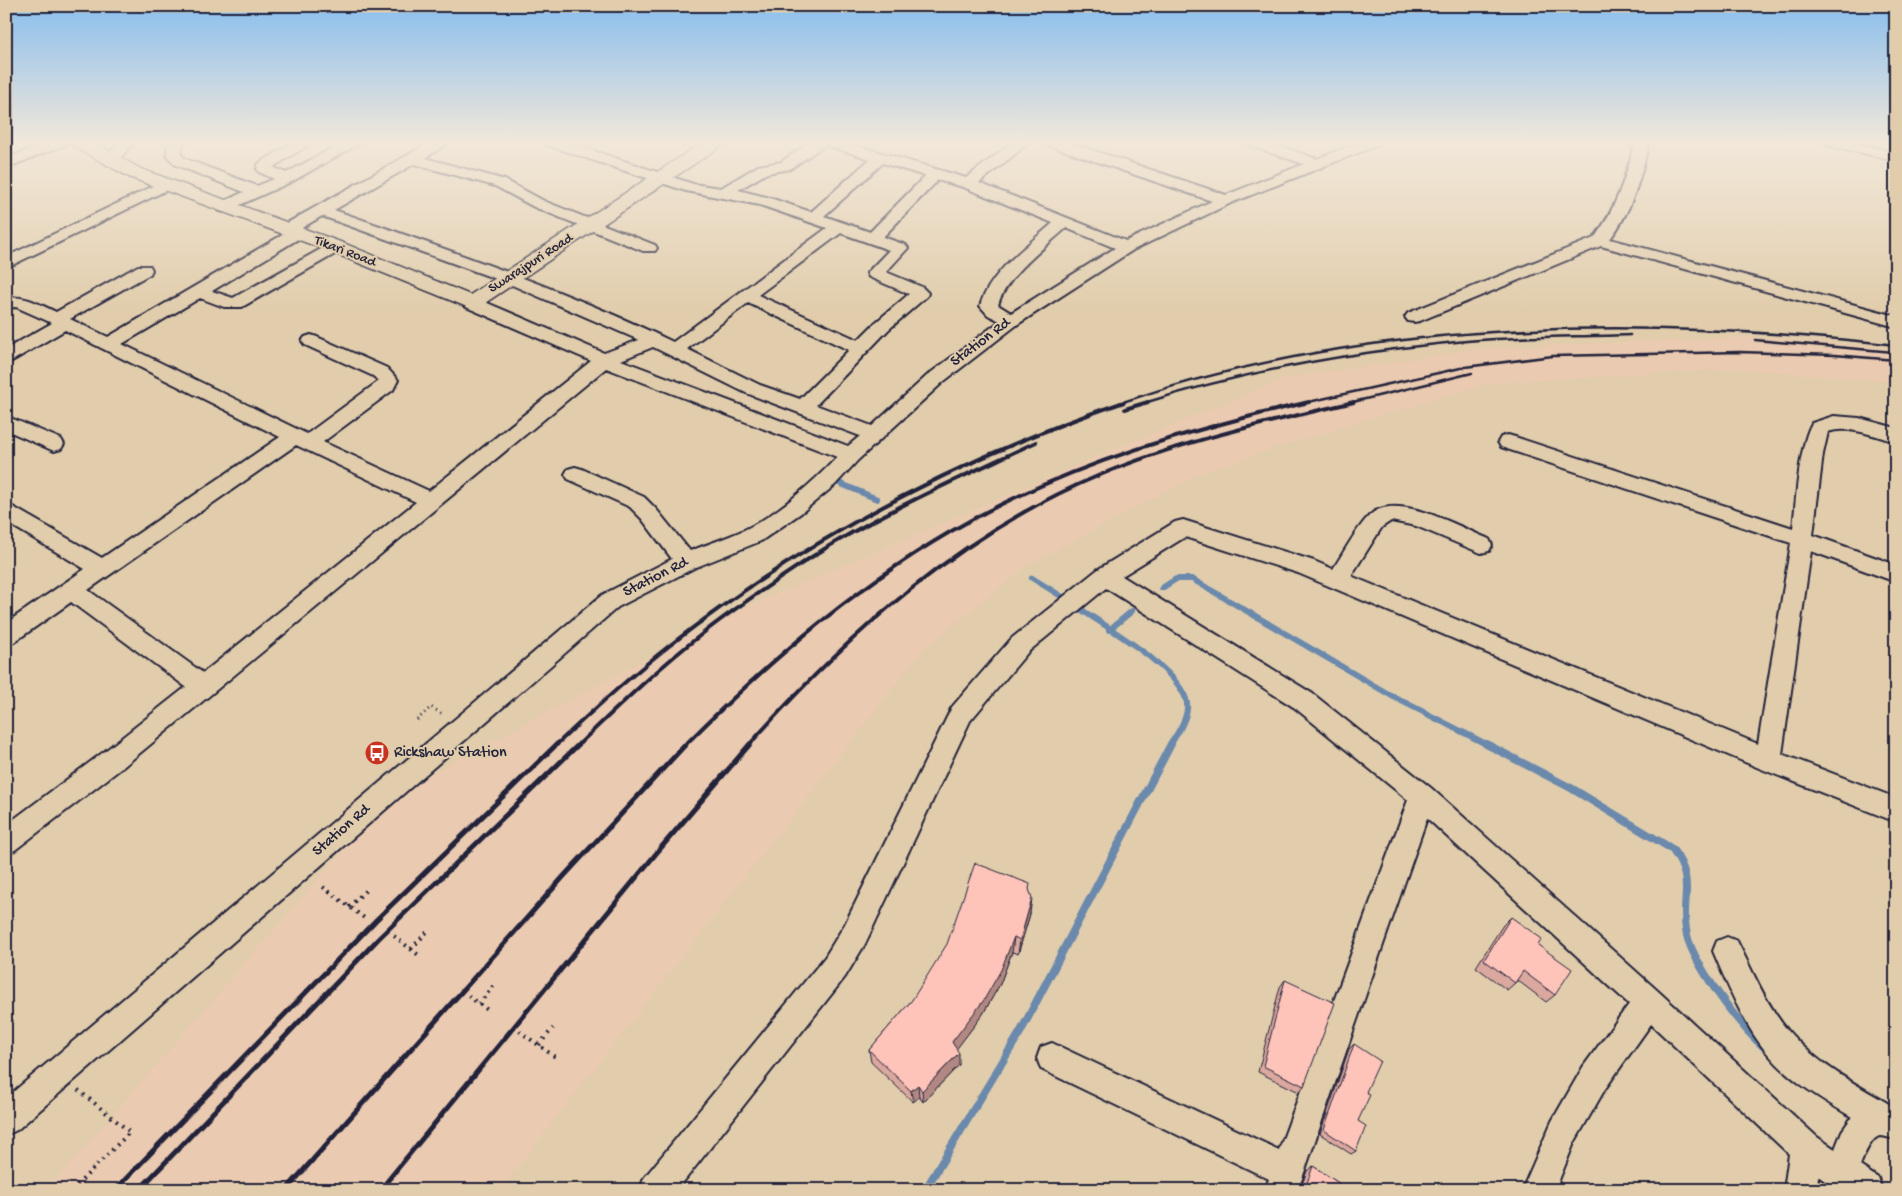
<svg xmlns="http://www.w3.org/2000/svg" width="1902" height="1196" viewBox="0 0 1902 1196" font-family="'Gochi Hand',sans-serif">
	<rect width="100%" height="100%" fill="#e1cdac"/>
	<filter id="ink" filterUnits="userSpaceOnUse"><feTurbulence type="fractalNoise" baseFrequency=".02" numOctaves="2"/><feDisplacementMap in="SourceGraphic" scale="10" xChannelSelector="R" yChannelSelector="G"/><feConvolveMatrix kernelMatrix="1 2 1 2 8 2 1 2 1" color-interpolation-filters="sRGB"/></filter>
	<g filter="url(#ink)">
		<path fill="#eacab0" d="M1752 337 1896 349V382L1735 369 1492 383 1284 445 1197 475 1027 566 923 650 500 1190H47L391 795 721 618 1114 449 1285 378 1485 348Z"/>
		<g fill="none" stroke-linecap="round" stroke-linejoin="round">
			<g stroke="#6a89ac" stroke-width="6">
				<path d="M839 483 877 499"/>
				<path d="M1032 578 1061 596"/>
				<path d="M1162 588 1176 579H1192L1392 696 1488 745"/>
				<path d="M1082 610C1109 629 1181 670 1187 703 1189 717 1177 734 1170 745"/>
				<path d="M1109 630 1132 611"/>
			</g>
			<g stroke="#6a89ac" stroke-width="8">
				<path d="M1486 744 1571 788 1672 849C1696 881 1681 896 1686 930 1690 961 1741 1028 1765 1048"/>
				<path d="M925 1190 1021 1031 1171 744"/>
			</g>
			<defs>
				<g id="minor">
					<path d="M47 142H67L65 145 6 168V159Z"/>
					<path d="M119 142H134L116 163H106L104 160Z"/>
					<path d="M171 142H185L181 148V155L186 159 257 186 274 179 259 172 257 169 259 163 295 142H313L273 167 286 173 344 142H362L291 182 224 212 218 210 216 207 218 204 244 192 176 165 167 156V148Z"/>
					<path d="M431 142H449L425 158 505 180 544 201 655 245 657 248 655 251H643L534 207 495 186 414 164 334 210C448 250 563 289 673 342L827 228 760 205 686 191 547 145 545 142H567L693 184 721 188 758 166 781 162 810 142H845L966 178 1013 142H1030L979 183 1126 241 1212 201 1048 145 1046 142H1068L1226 195 1304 164 1248 145 1246 142H1268L1317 159 1359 142H1380L1378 145 1231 203 1133 250 1018 324 943 382 858 460 835 485 801 513 761 541 694 568 618 607 17 1130 6 1135V1098L602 595 672 559 642 519 630 507 568 479 565 474 568 469 575 467 582 469 644 497 656 509 690 551C708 544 726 538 744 530 775 516 814 482 837 457L606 368 123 767 15 850 6 853V825L105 751 186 687 71 602 14 642 6 644V623L85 569 6 522V504L13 507 102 558 280 437 65 330 12 361 6 363V349L52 323 16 307 6 308V298C26 295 39 304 56 312L138 266H150L152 270 150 274 70 319 108 337 284 234 278 230 280 227ZM825 145 870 159 811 212 770 198 738 190 767 173 790 169ZM883 163 925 176 870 232 824 216ZM938 180 963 187 1053 223C1027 246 990 272 980 306L988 315 1000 321 929 374 872 426 816 405 888 330 927 296 928 293 922 287 886 272 908 248 906 245 883 237ZM322 216 505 282 639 340 604 353 478 299 472 298 466 299 463 303 466 307 591 361 429 491 323 442 393 390 398 380 387 368 317 337 311 335 305 337 302 341 305 345 373 376 379 381 307 434 122 344 200 298 224 307H242L342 250 344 247 342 244H330L233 298 212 291 303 236 305 233 300 229ZM1066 228 1115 248 1011 313 998 305C1006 276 1044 248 1066 228ZM841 233 889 250 867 273 869 277 909 294 876 322 858 340 758 295ZM748 303 849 350 800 399 760 385 687 349ZM653 347 746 393 860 436 848 446 621 360ZM296 445 416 502 203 673 88 590Z"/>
					<path d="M1635 142H1649C1641 176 1632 211 1610 239L1896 316V327L1601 246 1420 321 1414 322 1408 321 1405 317 1408 313 1594 238C1616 210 1626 176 1635 142Z"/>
					<path d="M1826 142H1853L1896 153V161L1828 145Z"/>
					<path d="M166 180 171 182 174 185 171 188 6 268V257Z"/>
					<path d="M6 416 61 439 64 444 61 449 54 451 6 430Z"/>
					<path d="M1834 416 1859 418 1896 428V442C1875 436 1849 425 1828 432L1823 454 1813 535 1896 565V582L1811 551 1782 754 1896 798V822L1759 768 1298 573 1185 537 1122 576 1313 694 1431 788 1659 992 1817 1137 1835 1149 1842 1131 1852 1117C1822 1099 1792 1082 1769 1055 1745 1028 1727 984 1713 951L1717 941 1727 937 1737 941C1753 972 1767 1007 1790 1033 1819 1066 1859 1086 1896 1108V1138C1890 1139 1885 1136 1880 1136 1870 1138 1863 1158 1860 1166L1878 1178 1882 1190H1838L1818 1176 1817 1190H1784L1789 1154 1651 1024 1605 1089 1574 1143 1555 1190H1522L1552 1121 1583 1067 1629 1004 1427 818 1298 1190H1265L1269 1179 1041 1069 1037 1058 1041 1047 1052 1043 1279 1150 1408 800 1295 708 1106 588 1028 652 970 721 865 944 845 977 677 1190H640L644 1178 825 957 845 924 952 707 1012 638 1097 570 1175 522 1183 520 1314 561 1333 569C1343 554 1357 527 1370 515 1396 490 1461 528 1489 539L1492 545 1489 551 1481 553 1416 526 1391 521 1382 527 1351 576 1758 744 1791 543 1501 447 1498 442 1501 437 1508 435 1515 437 1793 528C1796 501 1799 445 1812 423Z"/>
				</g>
				<path id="highway" d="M70 142H93L141 169 343 243 470 295 703 142H724L721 146 479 307 472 309 329 251 129 177 73 146Z"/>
			</defs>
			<use href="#minor" stroke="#22223b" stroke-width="4"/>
			<use href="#highway" stroke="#22223b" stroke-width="3"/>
			<path stroke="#22223b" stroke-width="3" stroke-dasharray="1 4" stroke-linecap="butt" d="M417 720 431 707 444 715"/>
			<g stroke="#22223b" stroke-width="4" stroke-dasharray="2 5" stroke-linecap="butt">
				<path d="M323 887 367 920"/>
				<path d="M349 907 368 888"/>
				<path d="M394 936 421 957"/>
				<path d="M411 949 427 932"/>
				<path d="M468 996 489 1011"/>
				<path d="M479 1004 494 985"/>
				<path d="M519 1031 558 1059"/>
				<path d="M539 1045 553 1028"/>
				<path d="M72 1190 130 1132 77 1089"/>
			</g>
			<use href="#minor" fill="#e1cdac" fill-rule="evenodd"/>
			<use href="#highway" fill="#e1cdac" fill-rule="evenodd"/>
			<g stroke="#22223b" stroke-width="2.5">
				<path d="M1755 340 1894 352"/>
				<path d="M1120 403C1367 318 1639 316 1896 345"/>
				<path d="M1144 403C1249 370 1358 351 1467 341 1521 336 1576 337 1630 335"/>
				<path d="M1304 403 1465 367 1553 356 1740 352 1834 355 1896 360"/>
				<path d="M1349 403 1472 373"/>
			</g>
			<g stroke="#22223b" stroke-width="4">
				<path d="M1125 409 1148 402"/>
				<path d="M556 745C592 711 629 677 669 646 806 539 960 458 1124 402"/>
				<path d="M578 745C618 707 658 668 702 634 736 607 774 582 810 558 881 512 960 478 1036 442"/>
				<path d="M685 745C771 659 864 579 971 520 1077 462 1193 429 1309 402"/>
				<path d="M749 745C846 636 962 532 1100 475 1181 441 1268 422 1354 402"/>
			</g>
			<g stroke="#22223b" stroke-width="5">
				<path d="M115 1190 376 920 557 744"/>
				<path d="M139 1190 379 938 579 744"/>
				<path d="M286 1190 565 875 686 744"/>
				<path d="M380 1190 659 850 750 744"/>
			</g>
		</g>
		<g fill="#daa89f" stroke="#22223b">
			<path d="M1029 890 1030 914 1018 954 1012 952 1000 984 983 1014 956 1049 959 1065 923 1102 919 1097 913 1102 871 1062 869 1050 912 1000Z"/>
			<path d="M1511 917 1538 945 1555 995 1546 1002 1517 980 1515 983 1507 990 1476 967 1503 925Z"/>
			<path d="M1285 980 1304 1086 1299 1092 1258 1072 1280 987Z"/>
			<path d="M1354 1044 1366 1092 1358 1121 1356 1151 1351 1154 1320 1134 1349 1049Z"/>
			<path d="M1313 1166 1349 1190H1293L1296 1188 1301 1187 1307 1171Z"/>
		</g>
		<g fill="#b28882" stroke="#22223b">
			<path d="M1032 898 1030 914 1018 954 1020 940Z"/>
			<path d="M1014 937 1012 952 1000 984 983 1014 952 1055V1042Z"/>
			<path d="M959 1053V1065L923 1102 922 1091Z"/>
			<path d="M918 1085 919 1097 913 1102 911 1091Z"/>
		</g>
		<g fill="#fec3b9" stroke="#22223b">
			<path d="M975 863 1030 884 1029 889 1032 898 1020 940 1014 937 1001 970 984 1000 952 1042 959 1053 922 1091 918 1085 911 1091 869 1050 912 1000 947 944Z"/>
			<path d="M1511 917 1542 939 1538 945 1572 969 1555 995 1523 971 1515 983 1484 960Z"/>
			<path d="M1285 980 1335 1003 1304 1086 1263 1066Z"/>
			<path d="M1354 1044 1380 1061 1366 1092 1370 1095 1358 1121 1366 1126 1356 1151 1324 1130Z"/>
			<path d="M1313 1166 1349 1190H1295L1296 1188 1306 1186Z"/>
		</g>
	</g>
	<linearGradient id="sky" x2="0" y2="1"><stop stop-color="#89beee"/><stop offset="0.46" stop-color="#f2e8da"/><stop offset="1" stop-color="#f2e8da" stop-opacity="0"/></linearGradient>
	<rect width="1902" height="310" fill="url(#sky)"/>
	<defs>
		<symbol id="bus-disc" viewBox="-11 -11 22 22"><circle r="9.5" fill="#c8321e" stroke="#e1cdac"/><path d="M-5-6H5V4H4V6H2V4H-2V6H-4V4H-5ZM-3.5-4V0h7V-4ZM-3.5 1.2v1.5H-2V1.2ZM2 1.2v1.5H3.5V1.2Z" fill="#fff"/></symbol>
	</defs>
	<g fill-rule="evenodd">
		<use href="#bus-disc" x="363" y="739" width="28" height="28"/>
	</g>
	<g text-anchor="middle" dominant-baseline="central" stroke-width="4" stroke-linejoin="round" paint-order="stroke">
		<g font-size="14" fill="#22223b" stroke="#e1cdac">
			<text transform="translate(345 252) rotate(21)">Tikari Road</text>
			<text transform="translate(531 264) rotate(-33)">Swarajpuri Road</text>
		</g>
		<g font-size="16" fill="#22223b" stroke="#e1cdac">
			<text transform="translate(981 343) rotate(-37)">Station Rd</text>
			<text transform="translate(656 578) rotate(-27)">Station Rd</text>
			<text transform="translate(342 831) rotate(-41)">Station Rd</text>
		</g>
		<g font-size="16" fill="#22223b" stroke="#e1cdac" text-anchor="start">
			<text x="394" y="753">Rickshaw Station</text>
		</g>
	</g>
	<rect width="1902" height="1196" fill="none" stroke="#e1cdac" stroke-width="25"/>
	<rect x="12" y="12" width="1877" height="1171" fill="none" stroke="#22223b" stroke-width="2" filter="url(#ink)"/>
</svg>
